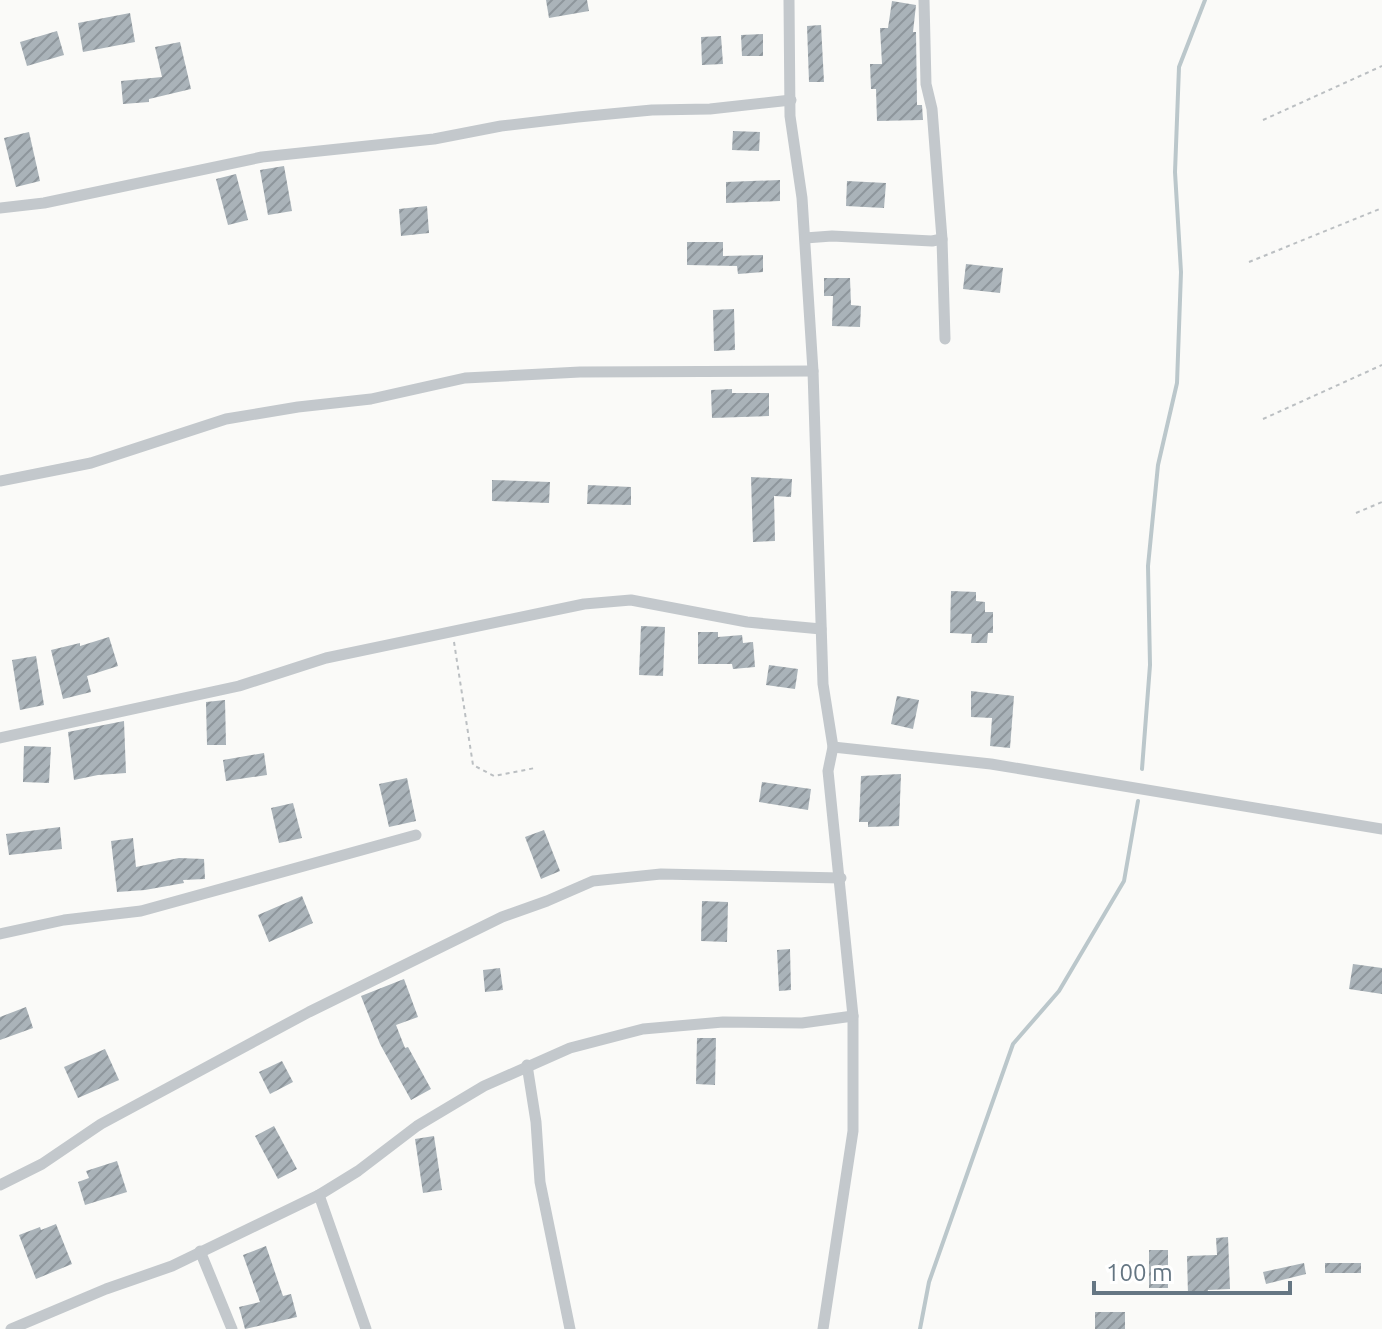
<svg xmlns="http://www.w3.org/2000/svg" width="1382" height="1329" viewBox="0 0 1382 1329" font-family="Ubuntu,sans-serif">
	<defs>
		<pattern id="building-hatch" width="6" height="6" patternUnits="userSpaceOnUse" patternTransform="scale(2)"><rect width="6" height="6" fill="#aab3b9"/><path d="M-1 1l2-2M0 6l6-6M5 7l2-2" fill="none" stroke="#8e969c"/></pattern>
	</defs>
	<rect width="100%" height="100%" fill="#fafaf8"/>
	<g fill="none" stroke-linecap="round" stroke-linejoin="round">
		<g stroke="#bbc7cb" stroke-width="4">
			<path d="M1142 769 1150 665 1148 566 1158 465 1177 383 1181 272 1175 172 1179 67 1205 0"/>
			<path d="M920 1329 929 1282 1013 1044 1059 991 1124 881 1138 801"/>
		</g>
	</g>
	<g fill="url(#building-hatch)">
		<path d="M546 0H587L589 11 549 18Z"/>
		<path d="M892 1 916 5 913 32H916L917 105H922L923 120 877 121 876 89H871L870 64H882L880 28H888Z"/>
		<path d="M130 13 135 42 83 52 78 23Z"/>
		<path d="M821 25 824 82H809L807 26Z"/>
		<path d="M57 31 64 55 27 66 20 42Z"/>
		<path d="M763 34V56H742L741 35Z"/>
		<path d="M721 36 723 64 702 65 701 37Z"/>
		<path d="M180 42 191 89 149 99V102L123 104 121 81 162 77 155 47Z"/>
		<path d="M733 131 760 132 759 151 732 150Z"/>
		<path d="M29 132 40 181 16 187 4 138Z"/>
		<path d="M284 166 292 211 268 215 260 170Z"/>
		<path d="M236 174 248 220 228 225 216 179Z"/>
		<path d="M780 180V201L726 203V182Z"/>
		<path d="M847 181 886 183 884 208 846 206Z"/>
		<path d="M427 206 429 233 401 236 399 209Z"/>
		<path d="M687 242H723V256L763 255V272L738 274 737 266 687 265Z"/>
		<path d="M966 264 1003 268 1000 293 963 289Z"/>
		<path d="M824 278H850L851 305 861 306 860 327 832 326 833 296H824Z"/>
		<path d="M734 309 735 350 714 351 713 310Z"/>
		<path d="M732 389V393H769V416L712 418 711 390Z"/>
		<path d="M751 477 792 479 791 497 774 496 775 541 753 542Z"/>
		<path d="M492 480 550 482 549 503 492 501Z"/>
		<path d="M588 485 631 487V505L587 504Z"/>
		<path d="M951 591 976 592V601L985 602V612H993V633H988L987 643H971L972 634 950 633Z"/>
		<path d="M641 626 665 627 663 676 639 675Z"/>
		<path d="M698 632H718V637L742 635 743 643 753 642 755 667 733 669 732 664H698Z"/>
		<path d="M109 637 118 666 87 676 91 692 63 699 51 650 80 643V646Z"/>
		<path d="M36 656 44 705 20 710 12 660Z"/>
		<path d="M769 665 798 669 795 689 766 685Z"/>
		<path d="M971 691 1014 696 1010 748 990 746 992 718 971 717Z"/>
		<path d="M897 696 919 700 913 729 891 724Z"/>
		<path d="M225 700 226 745H207L206 702Z"/>
		<path d="M124 721 126 773 98 775 74 780 68 732Z"/>
		<path d="M24 746 51 747 49 783 23 782Z"/>
		<path d="M264 753 267 775 226 781 223 760Z"/>
		<path d="M901 774 899 826 868 827V822H859L861 776Z"/>
		<path d="M407 778 416 821 389 827 379 784Z"/>
		<path d="M762 782 811 789 808 810 759 802Z"/>
		<path d="M293 803 302 838 279 843 271 808Z"/>
		<path d="M60 827 62 849 9 855 6 834Z"/>
		<path d="M544 830 560 871 541 879 525 837Z"/>
		<path d="M133 838 136 867 179 858 204 859 205 879 183 880 184 883 145 890 117 892 111 841Z"/>
		<path d="M302 896 313 923 269 942 258 915Z"/>
		<path d="M702 901 728 902 727 942 701 941Z"/>
		<path d="M790 949 791 990 779 991 777 950Z"/>
		<path d="M1353 964 1382 968V994L1349 989Z"/>
		<path d="M500 968 503 990 485 992 483 970Z"/>
		<path d="M404 979 418 1017 396 1025 405 1048 408 1047 431 1089 411 1100 380 1044 361 996Z"/>
		<path d="M26 1007 33 1028 0 1040V1017Z"/>
		<path d="M697 1038H716L715 1085 696 1084Z"/>
		<path d="M105 1049 119 1080 78 1098 64 1067Z"/>
		<path d="M282 1061 293 1082 270 1094 259 1072Z"/>
		<path d="M274 1126 297 1169 278 1179 255 1136Z"/>
		<path d="M434 1136 442 1190 423 1193 415 1139Z"/>
		<path d="M117 1161 127 1192 85 1205 78 1182 89 1178 86 1171Z"/>
		<path d="M56 1224 72 1264 36 1279 19 1235 40 1227 41 1230Z"/>
		<path d="M1228 1237 1230 1289 1208 1290V1294L1188 1295 1187 1256 1217 1255 1216 1238Z"/>
		<path d="M266 1246 283 1296 291 1294 297 1317 245 1329 239 1307 260 1302 243 1255Z"/>
		<rect x="1149" y="1250" width="19" height="38"/>
		<path d="M1304 1263 1306 1274 1266 1284 1263 1272Z"/>
		<rect x="1325" y="1263" width="36" height="10"/>
		<rect x="1095" y="1312" width="30" height="17"/>
	</g>
	<g fill="none" stroke-linecap="round" stroke-linejoin="round">
		<g stroke="#bbbfc2" stroke-width="2" stroke-dasharray="4 4" stroke-linecap="butt">
			<path d="M1263 120 1382 66"/>
			<path d="M1249 262 1382 208"/>
			<path d="M1263 419 1382 365"/>
			<path d="M1356 513 1382 502"/>
			<path d="M454 642 473 765 494 776 535 768"/>
		</g>
		<g stroke="#c3c8cc" stroke-width="11">
			<path d="M789 0 790 116 802 198 813 371 823 684 833 747 828 771 853 1016V1131L823 1329"/>
			<path d="M0 208 44 203 262 157 434 139 501 126 578 117 652 110 710 109 791 100"/>
			<path d="M805 238 832 236 932 241 942 239 932 109 926 84 924 0"/>
			<path d="M942 239 945 339"/>
			<path d="M0 481 91 463 226 419 298 407 371 399 465 378 580 372 813 371"/>
			<path d="M0 738 239 686 326 658 584 604 631 600 747 622 821 629"/>
			<path d="M833 747 991 764 1382 829"/>
			<path d="M0 934 64 920 141 911 416 835"/>
			<path d="M527 1065 536 1122 540 1182 570 1329"/>
			<path d="M0 1185 42 1164 101 1124 309 1012 502 917 547 901 593 881 661 874 841 878"/>
			<path d="M319 1195 366 1329"/>
			<path d="M200 1251 232 1329"/>
			<path d="M11 1329 106 1289 172 1266 319 1195 358 1171 417 1126 484 1086 570 1048 643 1029 723 1022 802 1023 853 1016"/>
		</g>
	</g>
	<path d="M1094 1281v12h196v-12" fill="none" stroke="#657683" stroke-width="4"/>
	<text x="1106" y="1281" font-size="24" fill="#657683" stroke="#ffffff" stroke-width="6" paint-order="stroke">100 m</text>
</svg>
